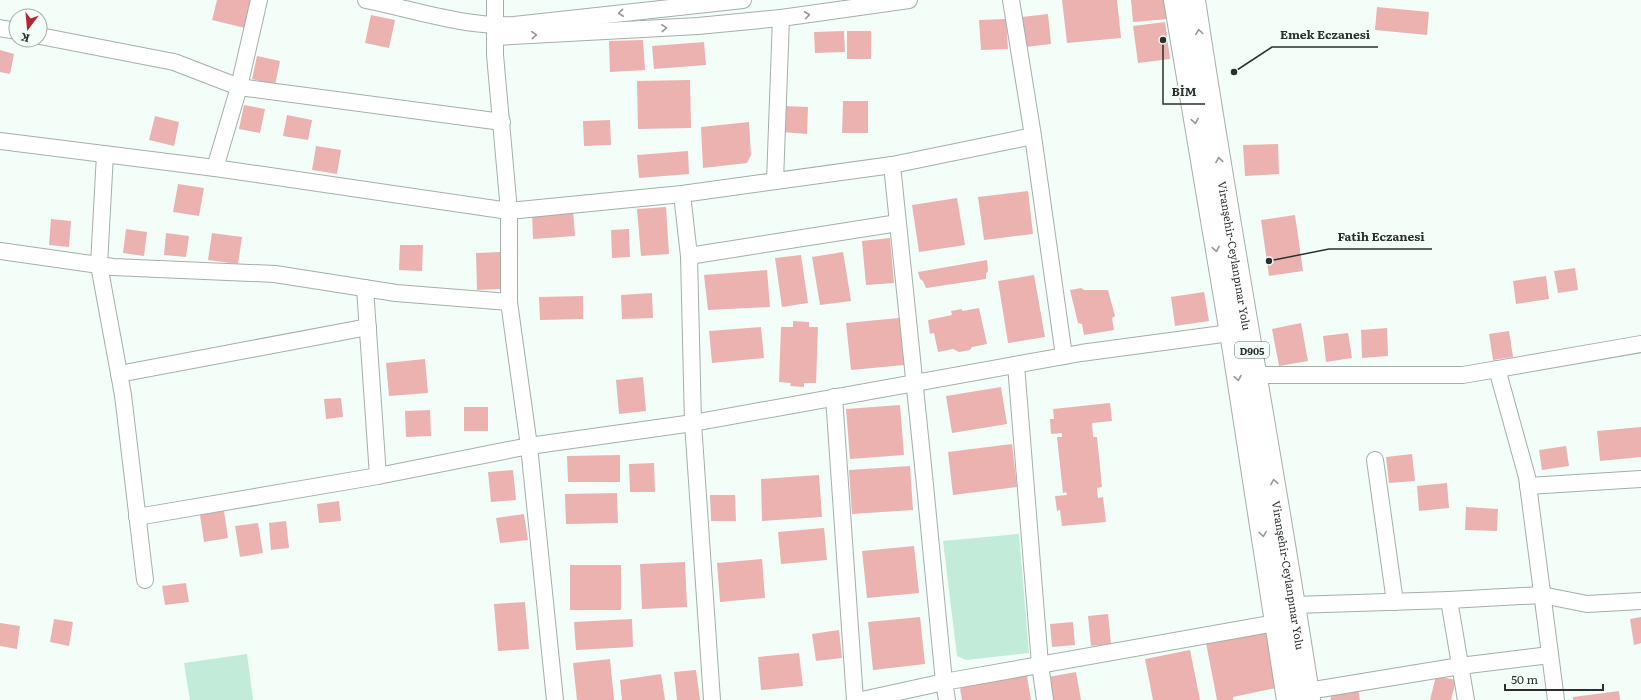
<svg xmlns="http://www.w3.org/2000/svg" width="1641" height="700" viewBox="0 0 1641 700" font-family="Literata,serif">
	<rect width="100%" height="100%" fill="#f3fef9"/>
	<g fill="#c2ebda">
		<path d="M1019 534 1029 653 966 660 957 656 943 541Z"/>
		<path d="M247 654 253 700H190L184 663Z"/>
	</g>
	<g fill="#ebb2b0">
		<path d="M217 0H252L245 28 212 20Z"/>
		<path d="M1062 0H1117L1121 38 1067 43Z"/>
		<path d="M1131 0H1167L1168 19 1133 22Z"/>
		<path d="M1377 7 1429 12 1427 35 1375 30Z"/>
		<path d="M1048 14 1051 44 1025 47 1022 17Z"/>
		<path d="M371 15 395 20 389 48 365 43Z"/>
		<path d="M1006 19 1008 49 981 50 979 20Z"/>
		<path d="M1165 22 1170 59 1138 63 1133 26Z"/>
		<path d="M844 31 845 52 815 53 814 32Z"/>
		<rect x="847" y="31" width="24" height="28"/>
		<path d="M643 40 645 70 610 72 609 41Z"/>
		<path d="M704 42 706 65 654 69 652 46Z"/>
		<path d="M0 50 14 54 10 74 0 72Z"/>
		<path d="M257 56 280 61 275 85 252 79Z"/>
		<path d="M690 80 691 128 638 129 637 81Z"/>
		<path d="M843 101H868V133H842Z"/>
		<path d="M244 105 265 109 260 133 239 129Z"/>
		<path d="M784 106 808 107 807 134 782 132Z"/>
		<path d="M287 115 312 120 308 140 283 136Z"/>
		<path d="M155 116 179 122 174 146 149 140Z"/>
		<path d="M610 120 611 145 584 146 583 121Z"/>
		<path d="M749 122 751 155 747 163 703 168 701 127Z"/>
		<path d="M1278 144 1279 174 1245 176 1243 145Z"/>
		<path d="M316 146 341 150 337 174 312 170Z"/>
		<path d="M688 151 689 174 639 178 637 155Z"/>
		<path d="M178 184 204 188 199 216 173 212Z"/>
		<path d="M1028 191 1033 234 984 240 978 197Z"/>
		<path d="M957 198 965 245 919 252 912 205Z"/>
		<path d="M666 207 669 254 641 256 637 209Z"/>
		<path d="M573 210 575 236 533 239 532 213Z"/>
		<path d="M1295 215 1303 271 1269 276 1261 220Z"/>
		<path d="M51 219 71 221 69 247 49 245Z"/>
		<path d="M126 229 147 232 144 256 123 253Z"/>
		<path d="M629 229 630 257 612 258 611 230Z"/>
		<path d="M166 233 189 236 186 257 164 255Z"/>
		<path d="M212 233 242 237 238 264 208 260Z"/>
		<path d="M890 238 894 283 866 285 862 241Z"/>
		<path d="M400 245H423L422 271 399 270Z"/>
		<path d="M500 252 501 289 477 290 476 253Z"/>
		<path d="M843 252 851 301 820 305 812 257Z"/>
		<path d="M801 255 808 303 782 307 775 258Z"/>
		<path d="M987 260 988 271 986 274V279L926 288 923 281 920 279 918 272Z"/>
		<path d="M1575 268 1578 290 1558 293 1554 271Z"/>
		<path d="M767 270 770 307 708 310 704 275Z"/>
		<path d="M1034 275 1045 337 1008 343 998 281Z"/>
		<path d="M1546 276 1549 299 1516 304 1513 281Z"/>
		<path d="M1081 288 1084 290H1108L1115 316 1112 318 1114 330 1084 335 1082 324 1078 323 1070 290Z"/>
		<path d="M1204 292 1209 321 1175 326 1171 297Z"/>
		<path d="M652 293 653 318 622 319 621 295Z"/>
		<path d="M583 296V319L540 320 539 297Z"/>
		<path d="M979 308 987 344 972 347 970 350 959 352 953 349 938 352 934 333 930 334 928 320 952 315 951 311 962 309V311Z"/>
		<path d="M899 318 904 365 851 370 846 323Z"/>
		<path d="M793 321 809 322V327H818L816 383H804V387L790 386 791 383 779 382 781 327H793Z"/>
		<path d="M1301 323 1308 361 1279 366 1272 329Z"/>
		<path d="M761 327 764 358 712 363 709 331Z"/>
		<path d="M1387 328 1388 356 1362 358 1361 330Z"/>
		<path d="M1509 331 1513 357 1493 360 1489 334Z"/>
		<path d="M1348 333 1352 358 1326 362 1323 336Z"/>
		<path d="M425 359 428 393 389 396 386 363Z"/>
		<path d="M643 377 646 411 619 414 616 380Z"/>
		<path d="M1001 387 1007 424 952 433 946 396Z"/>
		<path d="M341 398 343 417 326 419 324 399Z"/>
		<path d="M1110 403 1112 421 1092 423 1093 437H1097L1102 487 1097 488 1098 498 1103 497 1106 522 1062 526 1060 510 1057 511 1055 496 1067 495 1066 492 1063 493 1057 437H1062V433L1051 434 1050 419H1054L1053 409Z"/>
		<path d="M900 405 904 455 850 459 846 409Z"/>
		<rect x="464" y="407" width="24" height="24"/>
		<path d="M430 410 431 436 406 437 405 411Z"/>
		<path d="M1641 427V457L1600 461 1597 431Z"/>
		<path d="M1012 444 1017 487 953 495 948 452Z"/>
		<path d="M1566 446 1569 466 1542 470 1539 450Z"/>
		<path d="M1412 454 1415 481 1389 483 1386 457Z"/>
		<path d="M620 455V482H568L567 456Z"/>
		<path d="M654 463 655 492H630L629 464Z"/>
		<path d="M910 466 913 510 852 514 849 470Z"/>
		<path d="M513 470 516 500 491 502 488 472Z"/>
		<path d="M819 475 822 517 762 521 761 479Z"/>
		<path d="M1447 483 1449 508 1419 511 1417 486Z"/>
		<path d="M617 493 618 523 566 524 565 494Z"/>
		<path d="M710 495H735L736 521H711Z"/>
		<path d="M339 501 341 521 319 523 317 504Z"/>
		<path d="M1466 507 1498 509 1497 531 1465 530Z"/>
		<path d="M224 511 228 538 204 542 200 515Z"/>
		<path d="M524 514 528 540 500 543 496 518Z"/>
		<path d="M286 521 289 548 271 550 269 523Z"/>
		<path d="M258 523 263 553 240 557 235 526Z"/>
		<path d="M824 528 827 560 781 564 778 532Z"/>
		<path d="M914 546 919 593 867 598 862 551Z"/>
		<path d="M762 559 765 598 720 602 717 563Z"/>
		<path d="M685 562 687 607 642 609 640 564Z"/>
		<rect x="570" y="565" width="51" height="45"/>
		<path d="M186 583 189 602 165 605 162 586Z"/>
		<path d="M525 602 529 649 498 651 494 604Z"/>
		<path d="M1108 614 1111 644 1091 646 1088 616Z"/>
		<path d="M920 617 925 664 873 670 868 622Z"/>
		<path d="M1641 617V643L1634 645 1630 619Z"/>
		<path d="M54 619 73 622 69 646 50 642Z"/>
		<path d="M632 619 633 647 576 650 574 622Z"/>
		<path d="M1073 622 1075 645 1052 647 1050 624Z"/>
		<path d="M0 623 20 626 17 649 0 646Z"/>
		<path d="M839 630 842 658 816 661 812 634Z"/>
		<path d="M1268 631 1276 688 1233 697V700H1217L1206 643Z"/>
		<path d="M1190 650 1200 700H1153L1145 659Z"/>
		<path d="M799 653 803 686 761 690 758 657Z"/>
		<path d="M610 659 614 700H577L573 663Z"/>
		<path d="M696 670 700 700H677L674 672Z"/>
		<path d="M1076 672 1081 700H1052L1048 677Z"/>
		<path d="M661 674 665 700H622L620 680Z"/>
		<path d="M1022 674 1027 676 1031 700H962L960 689 968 682Z"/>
		<path d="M1436 676 1456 680 1451 700H1430Z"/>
		<path d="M1358 688 1360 700H1331L1330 693Z"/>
		<path d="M1619 691 1620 700H1573V697Z"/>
	</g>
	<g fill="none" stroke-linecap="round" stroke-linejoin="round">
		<defs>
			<g id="street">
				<path d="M366 0C415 10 463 27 514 25L743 0"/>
				<path d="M495 0V55L509 211V302L529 446 555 700"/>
				<path d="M1011 0 1033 136 1064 356"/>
				<path d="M0 28 16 31"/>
				<path d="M40 36 174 62 239 87 502 122"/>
				<path d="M495 37 698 26 781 18 909 0"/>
				<path d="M0 141 215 168 509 211 682 194 892 165 1033 136"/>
				<path d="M105 154 99 265 123 395 145 580"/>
				<path d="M892 165 925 485 944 682 947 700"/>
				<path d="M215 168 239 87 259 0"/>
				<path d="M775 181 781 18"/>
				<path d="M682 194 689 256 693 423 712 700"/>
				<path d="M0 251 113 267 275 274 396 293 509 302"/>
				<path d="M689 256 898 223"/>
				<path d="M365 288 378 476"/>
				<path d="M1016 365 1040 664 1045 700"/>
				<path d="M1497 369 1527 477 1556 700"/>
				<path d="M119 374 368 327"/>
				<path d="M1256 375H1463L1641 344"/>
				<path d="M834 397 855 700"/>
				<path d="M1375 460 1395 602"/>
				<path d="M1528 486 1641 479"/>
				<path d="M137 517 378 476 529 446 693 423 1081 353 1230 333"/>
				<path d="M1449 600 1466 700"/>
				<path d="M1294 605 1449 600 1542 595 1587 604 1641 601"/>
				<path d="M1308 691 1460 666 1550 655"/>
				<path d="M862 700 944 682 1275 623"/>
			</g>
			<g id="primary">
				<path d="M1175 0 1234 351 1288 700"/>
				<path id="s1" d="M1194 0C1229 234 1273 466 1309 700"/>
			</g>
		</defs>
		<use href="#street" stroke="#a4aeaa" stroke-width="18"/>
		<use href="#primary" stroke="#a4aeaa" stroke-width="24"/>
		<use href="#street" stroke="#fff" stroke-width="16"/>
		<use href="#primary" stroke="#fff" stroke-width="22"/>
	</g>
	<defs><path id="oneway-chevron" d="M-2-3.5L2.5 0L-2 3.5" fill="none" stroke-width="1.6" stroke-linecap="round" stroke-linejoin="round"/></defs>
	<g stroke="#959796">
		<use href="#oneway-chevron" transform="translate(621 13) rotate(174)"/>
		<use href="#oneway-chevron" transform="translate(807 15) rotate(-8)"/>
		<use href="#oneway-chevron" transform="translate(664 28) rotate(-3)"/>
		<use href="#oneway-chevron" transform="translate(1199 32) rotate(-98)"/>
		<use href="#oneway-chevron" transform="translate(534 35) rotate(-3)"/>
		<use href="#oneway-chevron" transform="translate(1195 121) rotate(80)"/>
		<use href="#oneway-chevron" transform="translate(1219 160) rotate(-100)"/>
		<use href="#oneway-chevron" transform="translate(1216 249) rotate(80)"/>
		<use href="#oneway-chevron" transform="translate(1238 378) rotate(81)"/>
		<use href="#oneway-chevron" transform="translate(1274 482) rotate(-99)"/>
		<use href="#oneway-chevron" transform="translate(1263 534) rotate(82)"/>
	</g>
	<g text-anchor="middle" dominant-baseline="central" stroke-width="4" stroke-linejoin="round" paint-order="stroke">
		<rect fill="#f3fef9" stroke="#676d6a" stroke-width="1" x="1235" y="342" width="34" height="16" rx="3"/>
		<g font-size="10" font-weight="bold" fill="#2b2f2d">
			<text x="1252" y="350">D905</text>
		</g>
		<g font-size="11" fill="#2b2f2d" stroke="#f3fef9">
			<text stroke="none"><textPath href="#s1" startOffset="259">Viranşehir-Ceylanpınar Yolu</textPath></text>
			<text stroke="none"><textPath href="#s1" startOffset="583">Viranşehir-Ceylanpınar Yolu</textPath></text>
		</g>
	</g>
	<path fill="none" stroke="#2b2f2d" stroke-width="1.5" d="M1234 72L1272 47H1378M1163 40L1163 104H1205M1269 261L1329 249H1432"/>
	<g fill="#2b2f2d" stroke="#f3fef9" stroke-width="1.5">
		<circle cx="1234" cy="72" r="4"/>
		<circle cx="1163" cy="40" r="4"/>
		<circle cx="1269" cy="261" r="4"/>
	</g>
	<g font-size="12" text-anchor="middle" font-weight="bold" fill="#2b2f2d" stroke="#f3fef9" stroke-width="4" stroke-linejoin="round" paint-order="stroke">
		<text x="1325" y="39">Emek Eczanesi</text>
		<text x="1184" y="96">BİM</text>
		<text x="1381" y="241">Fatih Eczanesi</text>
	</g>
	<g transform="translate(28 28) rotate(196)"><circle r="19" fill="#f3fef9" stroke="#a3aba7"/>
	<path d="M0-3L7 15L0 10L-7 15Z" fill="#b52335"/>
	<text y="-6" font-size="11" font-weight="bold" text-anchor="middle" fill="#2b2f2d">K</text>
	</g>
	<path d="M1505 684v6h98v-6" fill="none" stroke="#2b2f2d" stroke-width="2"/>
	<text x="1511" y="684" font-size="12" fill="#2b2f2d" stroke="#f3fef9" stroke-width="3" paint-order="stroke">50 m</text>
</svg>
